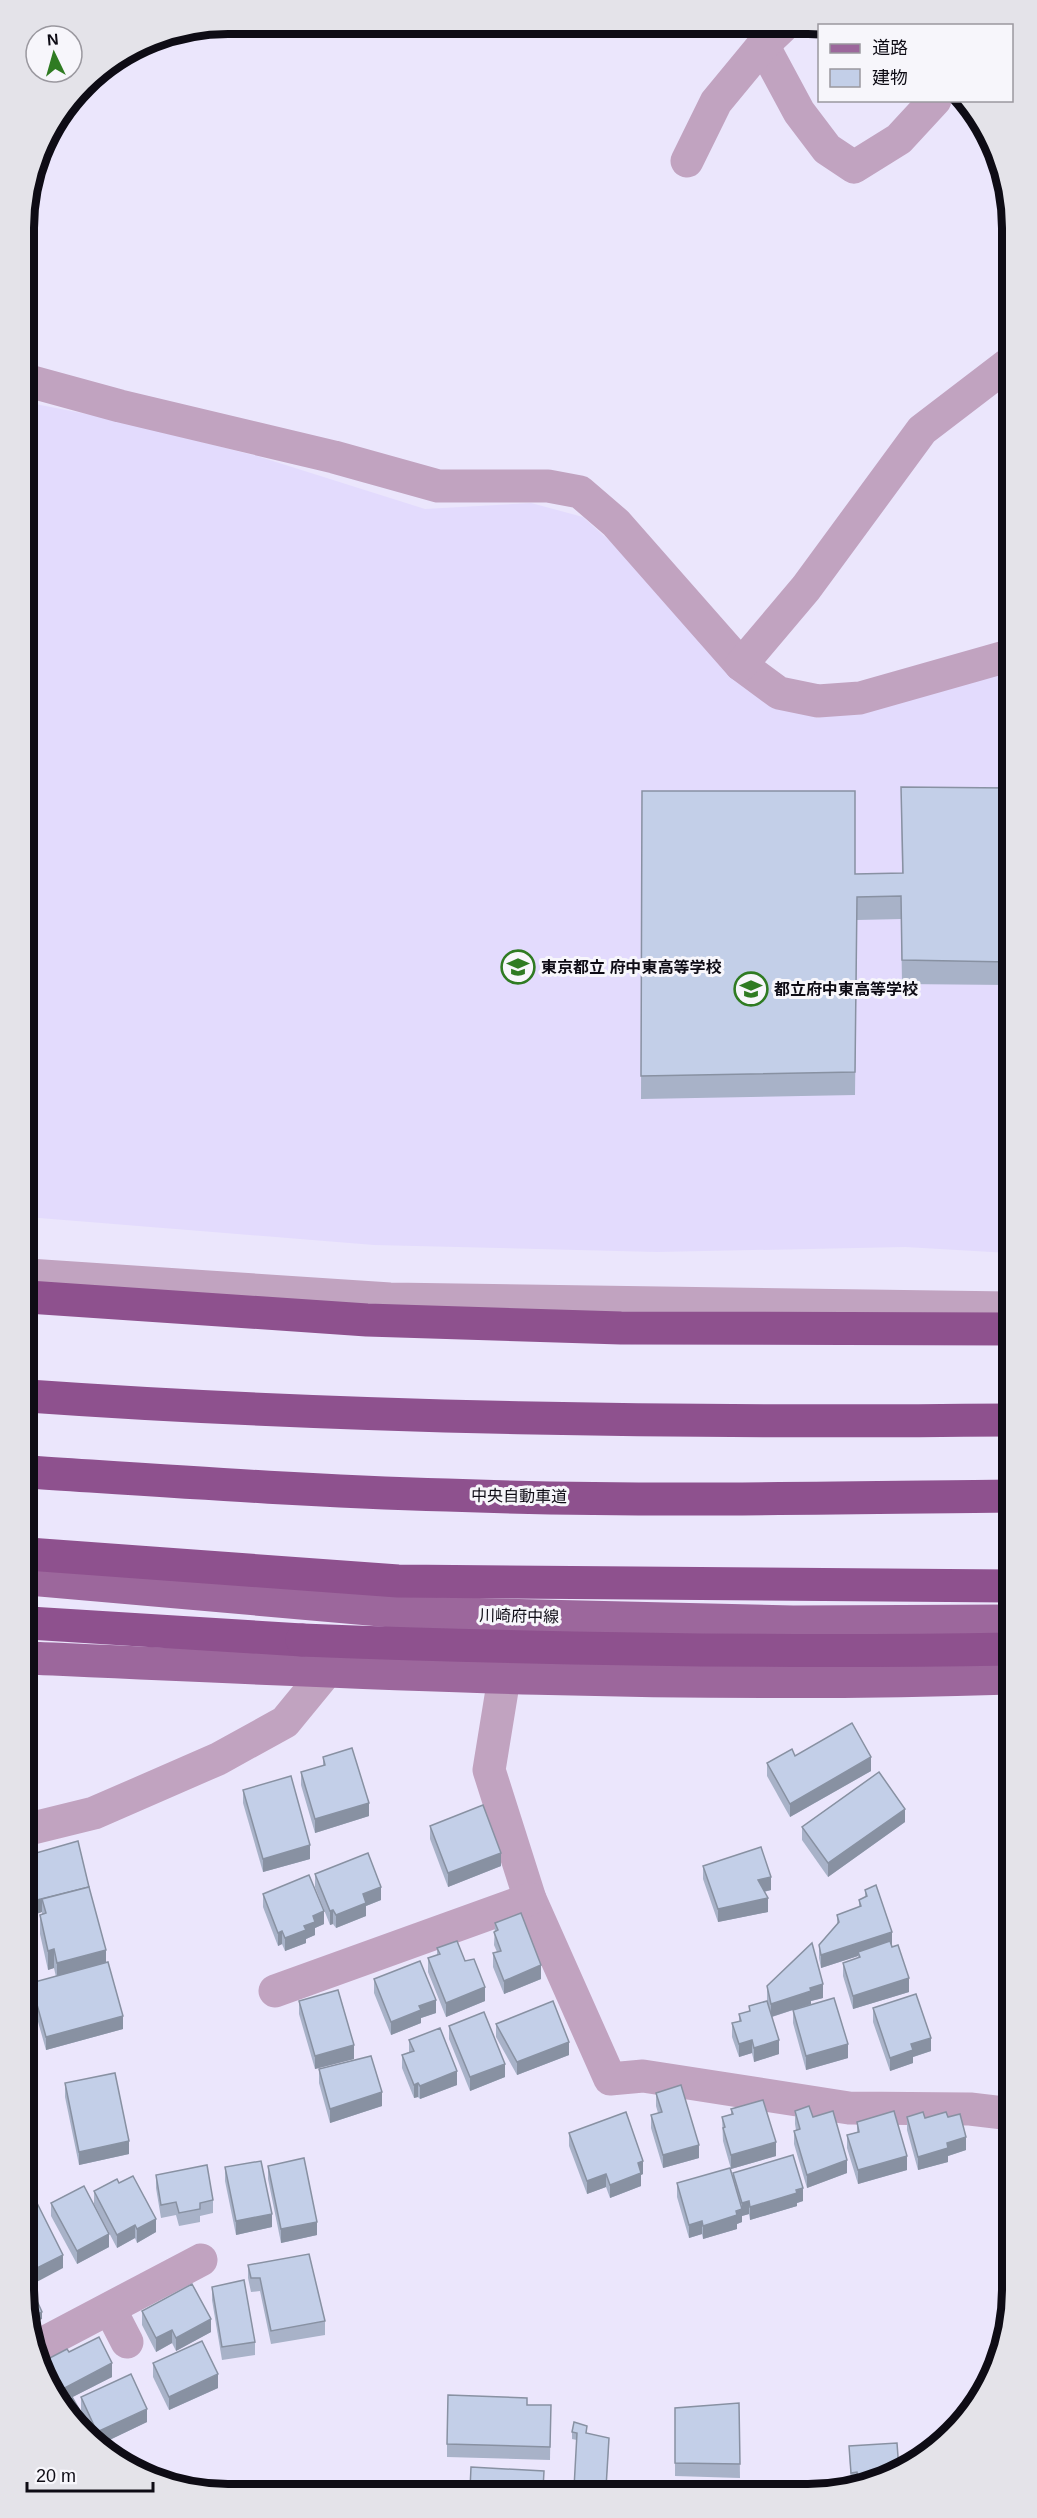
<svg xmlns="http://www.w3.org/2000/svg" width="1037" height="2518" viewBox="0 0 1037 2518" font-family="Arial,'Noto Sans JP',sans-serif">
	<rect width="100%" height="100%" fill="#ebe6fc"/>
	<path fill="#e3dbfd" d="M25 402 102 417 257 456 425 509 531 503 583 517 622 552 766 700 817 718 870 707 988 674H1008L1009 1253 905 1247 657 1252 374 1245 27 1217Z"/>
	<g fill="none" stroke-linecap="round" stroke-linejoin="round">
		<g stroke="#c1a3c0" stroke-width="33">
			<path d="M763 45 799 112 827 149 854 167 899 139 935 100"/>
			<path d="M687 161 716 102 763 45 782 27"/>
			<path d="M25 380 120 406 334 457 438 486H548L580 492 616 523 741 665 779 693 818 701 860 698 1008 656"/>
			<path d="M741 665 806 588 922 430 1007 365"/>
			<path d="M28 1275 390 1299 1010 1308"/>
			<path d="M504 1678 489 1770 530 1899 610 2079 643 2076 849 2108 970 2109 1012 2114"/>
			<path d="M29 1829 94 1813 218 1759 285 1722 326 1672"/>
			<path d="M275 1991 530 1899"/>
			<path d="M110 2309 127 2342"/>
			<path d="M34 2348 201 2260"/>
		</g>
		<g stroke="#9c679c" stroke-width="33">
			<path d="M29 1579 415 1613 793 1622 1011 1621"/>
			<path d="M29 1658C356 1673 683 1689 1011 1678"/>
		</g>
		<g stroke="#8e518e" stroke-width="33">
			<path d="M28 1297 367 1320 621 1328 1010 1329"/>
			<path d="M28 1396C355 1419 682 1423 1010 1420"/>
			<path d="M28 1472C168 1481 307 1491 447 1495 635 1502 823 1498 1010 1496"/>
			<path d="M28 1554 398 1581 1010 1586"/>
			<path d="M29 1623 302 1640"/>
		</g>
		<path stroke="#8e518e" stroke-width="33" d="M302 1640C538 1649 774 1653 1011 1649"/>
	</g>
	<g fill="#a8b2c8">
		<path d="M901 787 1008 788 1009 985 902 984 901 919 857 920 855 1095 641 1099 642 791 855 874 902 873Z"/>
		<path d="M795 1756 871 1771 790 1817 767 1776V1763Z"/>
		<path d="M323 1757 369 1816 315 1833 301 1785V1772L323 1766Z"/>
		<path d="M243 1790 310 1859 263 1872 243 1803Z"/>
		<path d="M905 1822 828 1877 802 1840V1827Z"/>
		<path d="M430 1826 501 1866 448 1887 430 1839Z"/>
		<path d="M29 1855 106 1963 123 2029 46 2050 31 1997V1983L56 1977 54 1968 48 1970 40 1934V1915L42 1914V1912L33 1915 30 1897Z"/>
		<path d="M703 1866 771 1890 764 1892 768 1912 718 1922 703 1879Z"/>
		<path d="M315 1874 381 1900 366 1906V1916L336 1928 333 1924 330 1925 315 1887Z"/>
		<path d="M865 1890 892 1945 909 1992 853 2009 843 1976V1963L858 1958V1956L821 1968 819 1958V1945L837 1925V1915L859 1907V1900L865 1897Z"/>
		<path d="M263 1894 324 1924 315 1928V1935L306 1939V1943L285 1951 282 1944 278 1946 263 1907Z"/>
		<path d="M495 1923 541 1979 504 1994 493 1967V1953L497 1952 494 1945Z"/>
		<path d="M437 1948 465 1961 485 2001 446 2017 428 1972V1958L437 1955Z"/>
		<path d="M374 1979 436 2013 421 2018V2023L391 2035 374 1993Z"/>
		<path d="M767 1986 823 1998 811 2001V2004L848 2058 806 2070 793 2023V2010L772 2017 779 2054 754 2062 752 2053 739 2057 732 2037V2023L739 2022V2014L749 2012V2006L767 2001Z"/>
		<path d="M299 2001 354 2059 315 2069 299 2014Z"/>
		<path d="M873 2008 931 2051 913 2057V2063L890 2071 873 2022Z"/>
		<path d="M496 2024 569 2055 517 2075 496 2037Z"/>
		<path d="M449 2026 505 2077 470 2091 449 2039Z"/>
		<path d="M409 2040 457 2085 420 2099 418 2097 414 2098 402 2068V2055L409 2052Z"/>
		<path d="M319 2069 382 2106 330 2123 319 2083Z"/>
		<path d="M65 2083 129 2154 79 2165 65 2097Z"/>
		<path d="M656 2093 699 2158 663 2168 651 2128V2115L658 2113 656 2106Z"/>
		<path d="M731 2109 776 2156 731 2169 723 2141 722 2117 731 2114Z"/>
		<path d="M795 2111 813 2117 847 2173 807 2188 794 2144V2131L796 2130 795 2124Z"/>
		<path d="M907 2117 925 2118 948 2117 966 2150 948 2156V2162L918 2170 907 2130Z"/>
		<path d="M857 2122 907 2170 858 2184 847 2148V2135L857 2132Z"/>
		<path d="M569 2133 643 2174 641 2175V2186L610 2198 606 2187 587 2194 569 2146Z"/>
		<path d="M268 2166 317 2235 281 2243 268 2179Z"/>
		<path d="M225 2167 272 2227 236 2235 225 2181Z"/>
		<path d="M733 2173 803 2201 797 2203V2206L750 2220 749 2214 742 2216V2222L737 2224V2229L703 2239 702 2234 689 2238 677 2197V2183L733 2179Z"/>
		<path d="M156 2175 213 2200V2213L200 2216V2222L179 2226 176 2215 161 2218 156 2188Z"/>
		<path d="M119 2183 156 2232 137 2243 135 2238 117 2248 94 2204V2191Z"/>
		<path d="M51 2203 109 2247 77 2264 51 2216Z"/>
		<path d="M248 2265 325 2321V2335L271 2344 260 2291 251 2292 248 2278Z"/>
		<path d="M212 2287 255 2342V2355L222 2360 212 2300Z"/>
		<path d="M142 2311 211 2332 176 2351 172 2343 156 2352 142 2325Z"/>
		<path d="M69 2352 112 2377 72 2397 84 2417 81 2410V2397L147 2422 99 2445 96 2443 91 2433V2440L42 2362Z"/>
		<path d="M153 2363 218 2388 169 2410 153 2377Z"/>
		<path d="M739 2403 740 2478 675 2476V2408Z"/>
		<path d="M527 2405H551L550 2460 447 2457V2444Z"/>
		<path d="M572 2432 587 2433 609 2445 606 2488H574L577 2440 572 2439Z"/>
		<path d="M849 2446 861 2487H858L857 2486H851Z"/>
	</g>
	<g fill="#8891a2">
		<path d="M871 1757V1771L790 1817V1804Z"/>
		<path d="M369 1803V1816L315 1833V1819Z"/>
		<path d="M905 1809V1822L828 1877V1863Z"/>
		<path d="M310 1845V1859L263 1872V1859Z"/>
		<path d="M501 1853V1866L448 1887V1873Z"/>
		<path d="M771 1877V1890L758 1893V1880Z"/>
		<path d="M89 1887 42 1899V1912L33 1915V1901Z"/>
		<path d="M381 1887V1900L366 1906V1916L336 1928V1915L363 1894Z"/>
		<path d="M768 1898V1912L718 1922V1909Z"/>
		<path d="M333 1910V1924L330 1925V1911Z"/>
		<path d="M324 1911V1924L315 1928V1935L306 1939V1943L285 1951V1938L313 1916Z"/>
		<path d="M282 1931V1944L278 1946V1933Z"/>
		<path d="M892 1932V1945L859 1956 858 1952V1956L821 1968V1955Z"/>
		<path d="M54 1949V1968L48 1970V1951Z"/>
		<path d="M106 1950V1969L57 1982V1963Z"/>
		<path d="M541 1965V1979L504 1994V1981Z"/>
		<path d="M909 1978V1992L853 2009V1996Z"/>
		<path d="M823 1984V1998L811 2001V2004L771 2017V2004L810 1988Z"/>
		<path d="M485 1987V2001L446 2017V2003Z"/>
		<path d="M436 2000V2013L421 2018V2023L391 2035V2022L419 2006Z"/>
		<path d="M123 2016V2029L46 2050V2037Z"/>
		<path d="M931 2038V2051L913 2057V2063L890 2071V2058L911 2044Z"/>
		<path d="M752 2040V2053L739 2057V2044Z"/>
		<path d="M779 2040V2054L754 2062V2048Z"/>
		<path d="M569 2042V2055L517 2075V2062Z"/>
		<path d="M848 2044V2058L806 2070V2056Z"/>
		<path d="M354 2045V2059L315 2069V2056Z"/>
		<path d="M505 2064V2077L470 2091V2077Z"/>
		<path d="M457 2071V2085L420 2099V2086Z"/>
		<path d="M418 2083V2097L414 2098V2085Z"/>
		<path d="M382 2092V2106L330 2123V2109Z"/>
		<path d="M966 2137V2150L948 2156V2162L918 2170V2157L947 2143Z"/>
		<path d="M129 2141V2154L79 2165V2152Z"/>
		<path d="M776 2142V2156L731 2169V2155Z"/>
		<path d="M699 2145V2158L663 2168V2155Z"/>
		<path d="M907 2156V2170L858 2184V2170Z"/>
		<path d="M847 2160V2173L807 2188V2175Z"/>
		<path d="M643 2161V2174L641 2175V2186L610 2198V2185L638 2163Z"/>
		<path d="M606 2174V2187L587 2194V2181Z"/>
		<path d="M803 2188V2201L797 2203V2206L750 2220V2207Z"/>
		<path d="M749 2201V2214L742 2216V2203Z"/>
		<path d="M742 2209V2222L737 2224V2229L703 2239V2226Z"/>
		<path d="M272 2214V2227L236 2235V2221Z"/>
		<path d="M156 2219V2232L137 2243V2229Z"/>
		<path d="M702 2221V2234L689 2238V2225Z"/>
		<path d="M317 2222V2235L281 2243V2229Z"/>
		<path d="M135 2225V2238L117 2248V2235Z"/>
		<path d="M109 2234V2247L77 2264V2251Z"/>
		<path d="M63 2255V2268L31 2285V2271Z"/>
		<path d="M42 2312V2319L31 2324V2317Z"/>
		<path d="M211 2319V2332L176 2351V2338Z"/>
		<path d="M172 2330V2343L156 2352V2338Z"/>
		<path d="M112 2363V2377L65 2401 59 2391Z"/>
		<path d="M218 2374V2388L169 2410V2397Z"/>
		<path d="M147 2409V2422L99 2445 97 2444V2432Z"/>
		<path d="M91 2430V2440L84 2434Z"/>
	</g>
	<g fill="#c3cfe8" stroke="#8891a2" stroke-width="1.5">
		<path d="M901 787 1008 788 1009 962 902 960 901 896 857 897 855 1072 641 1076 642 791H855V874L903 873Z"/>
		<path d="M852 1723 871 1757 790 1804 767 1763 792 1749 795 1756Z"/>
		<path d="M352 1748 369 1803 315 1819 301 1772 325 1765 323 1757Z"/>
		<path d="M879 1772 905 1809 828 1863 802 1827Z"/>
		<path d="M291 1776 310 1845 263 1859 243 1790Z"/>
		<path d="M483 1805 501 1853 448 1873 430 1826Z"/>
		<path d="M78 1841 89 1887 33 1901 29 1883V1855Z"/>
		<path d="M761 1847 771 1877 758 1880 768 1898 718 1909 703 1866Z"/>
		<path d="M368 1853 381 1887 363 1894 366 1903 336 1915 333 1910 330 1911 315 1874Z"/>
		<path d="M309 1875 324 1911 313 1916 315 1922 304 1926 306 1930 285 1938 282 1931 278 1933 263 1894Z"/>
		<path d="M876 1885 892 1932 821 1955 819 1945 839 1922 837 1915 861 1906 859 1900 867 1896 865 1890Z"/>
		<path d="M89 1887 106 1950 57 1963 54 1949 48 1951 40 1915 46 1913 42 1899Z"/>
		<path d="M521 1913 541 1965 504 1981 493 1953 501 1951 494 1932 498 1930 495 1923Z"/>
		<path d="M457 1941 465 1961 474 1959 485 1987 446 2003 428 1958 440 1954 437 1948Z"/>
		<path d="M890 1941 892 1947 898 1945 909 1978 853 1996 843 1963 860 1957 858 1952Z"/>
		<path d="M812 1943 823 1984 810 1988 811 1991 771 2004 767 1986Z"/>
		<path d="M420 1961 436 2000 419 2006 421 2010 391 2022 374 1979Z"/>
		<path d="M108 1962 123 2016 46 2037 31 1983Z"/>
		<path d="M338 1990 354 2045 315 2056 299 2001Z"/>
		<path d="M916 1994 931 2038 911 2044 913 2050 890 2058 873 2008Z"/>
		<path d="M834 1998 848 2044 806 2056 793 2010Z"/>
		<path d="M553 2001 569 2042 517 2062 496 2024Z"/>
		<path d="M767 2001 779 2040 754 2048 752 2040 739 2044 732 2023 741 2021 739 2014 750 2011 749 2006Z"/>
		<path d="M484 2012 505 2064 470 2077 449 2026Z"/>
		<path d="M440 2028 457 2071 420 2086 418 2083 414 2085 402 2055 414 2051 409 2040Z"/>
		<path d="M371 2056 382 2092 330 2109 319 2069Z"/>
		<path d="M115 2073 129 2141 79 2152 65 2083Z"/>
		<path d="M681 2085 699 2145 663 2155 651 2115 662 2112 656 2093Z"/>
		<path d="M763 2100 776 2142 731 2155 723 2128 725 2127 722 2117 733 2114 731 2109Z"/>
		<path d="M809 2106 813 2117 833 2111 847 2160 807 2175 794 2131 800 2129 795 2111Z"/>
		<path d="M894 2111 907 2156 858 2170 847 2135 859 2132 857 2122Z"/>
		<path d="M626 2112 643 2161 638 2163 641 2173 610 2185 606 2174 587 2181 569 2133Z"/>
		<path d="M923 2112 925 2118 946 2112 948 2117 960 2114 966 2137 947 2143 948 2148 918 2157 907 2117Z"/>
		<path d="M793 2155 803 2188 796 2190 797 2193 750 2207 749 2201 742 2203 733 2173Z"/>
		<path d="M304 2158 317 2222 281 2229 268 2166Z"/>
		<path d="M261 2161 272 2214 236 2221 225 2167Z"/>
		<path d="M207 2165 213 2200 200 2203V2209L179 2213 176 2202 161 2205 156 2175Z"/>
		<path d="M730 2168 742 2209 736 2211 737 2215 703 2226 702 2221 689 2225 677 2183Z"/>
		<path d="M133 2176 156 2219 137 2229 135 2225 117 2235 94 2191 117 2179 119 2183Z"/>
		<path d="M84 2186 109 2234 77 2251 51 2203Z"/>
		<path d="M37 2203 63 2255 31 2271 30 2207Z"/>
		<path d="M309 2254 325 2321 271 2331 260 2278H251L248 2265Z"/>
		<path d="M244 2280 255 2342 222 2347 212 2287Z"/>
		<path d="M192 2284 211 2319 176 2338 172 2330 156 2338 142 2311Z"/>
		<path d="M31 2288 42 2312 31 2317Z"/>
		<path d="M99 2337 112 2363 59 2391 42 2362 67 2349 69 2352Z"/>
		<path d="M202 2341 218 2374 169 2397 153 2363Z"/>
		<path d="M131 2374 147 2409 97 2432 81 2397Z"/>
		<path d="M71 2395 91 2430 84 2434 64 2399Z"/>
		<path d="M448 2395 527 2398V2405H551L550 2447 447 2444Z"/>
		<path d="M739 2403 740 2464 675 2463V2408Z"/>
		<path d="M574 2422 587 2426 586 2433 609 2438 606 2488H574L577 2433 572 2432Z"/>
		<path d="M897 2443 899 2470 861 2487H859L857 2472 851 2473 849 2446Z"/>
		<path d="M471 2467 544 2471 543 2489H470Z"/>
	</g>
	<defs>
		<symbol id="school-ring" viewBox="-11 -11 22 22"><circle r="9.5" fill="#f7f6fb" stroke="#2f7b22" stroke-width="1.5"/><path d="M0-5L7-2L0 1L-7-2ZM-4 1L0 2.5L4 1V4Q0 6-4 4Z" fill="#2f7b22"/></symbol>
	</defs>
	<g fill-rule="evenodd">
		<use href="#school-ring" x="499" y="948" width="38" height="38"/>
		<use href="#school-ring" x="732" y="970" width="38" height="38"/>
	</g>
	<g text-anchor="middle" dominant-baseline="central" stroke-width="6" stroke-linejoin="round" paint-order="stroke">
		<g font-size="16" font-weight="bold" fill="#0e0c15" stroke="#f7f6fb" text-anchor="start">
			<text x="541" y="967">東京都立 府中東高等学校</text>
			<text x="774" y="989">都立府中東高等学校</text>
		</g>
		<g font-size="16" fill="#0e0c15" stroke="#f7f6fb">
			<text transform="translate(519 1496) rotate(1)">中央自動車道</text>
			<text transform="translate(519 1616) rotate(1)">川崎府中線</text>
		</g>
	</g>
	<path d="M0 0H1037V2518H0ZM228 34H808A194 194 0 0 1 1002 228V2290A194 194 0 0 1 808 2484H228A194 194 0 0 1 34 2290V228A194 194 0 0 1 228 34Z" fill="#e4e3e9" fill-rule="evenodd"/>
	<path fill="none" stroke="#0e0c15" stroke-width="8" d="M228 34H808A194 194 0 0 1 1002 228V2290A194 194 0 0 1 808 2484H228A194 194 0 0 1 34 2290V228A194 194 0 0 1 228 34Z"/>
	<rect x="818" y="24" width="195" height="78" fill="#f7f6fb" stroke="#9a989f" stroke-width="1.5"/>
	<rect x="830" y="44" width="30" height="9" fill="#9c679c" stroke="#9a989f" stroke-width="1.5"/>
	<text x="872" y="54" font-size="18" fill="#0e0c15">道路</text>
	<rect x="830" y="69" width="30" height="18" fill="#c3cfe8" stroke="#9a989f" stroke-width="1.5"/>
	<text x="872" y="84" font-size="18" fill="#0e0c15">建物</text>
	<g transform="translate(54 54) rotate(355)"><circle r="28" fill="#f7f6fb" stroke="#9a989f" stroke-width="1.5"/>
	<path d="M0-4.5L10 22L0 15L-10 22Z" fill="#2f7b22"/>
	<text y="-9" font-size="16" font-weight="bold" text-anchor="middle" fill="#0e0c15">N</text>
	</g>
	<path d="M27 2482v9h126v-9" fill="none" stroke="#0e0c15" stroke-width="3"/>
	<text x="36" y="2482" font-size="18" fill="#0e0c15" stroke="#f7f6fb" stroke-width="4.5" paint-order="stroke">20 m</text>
</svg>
